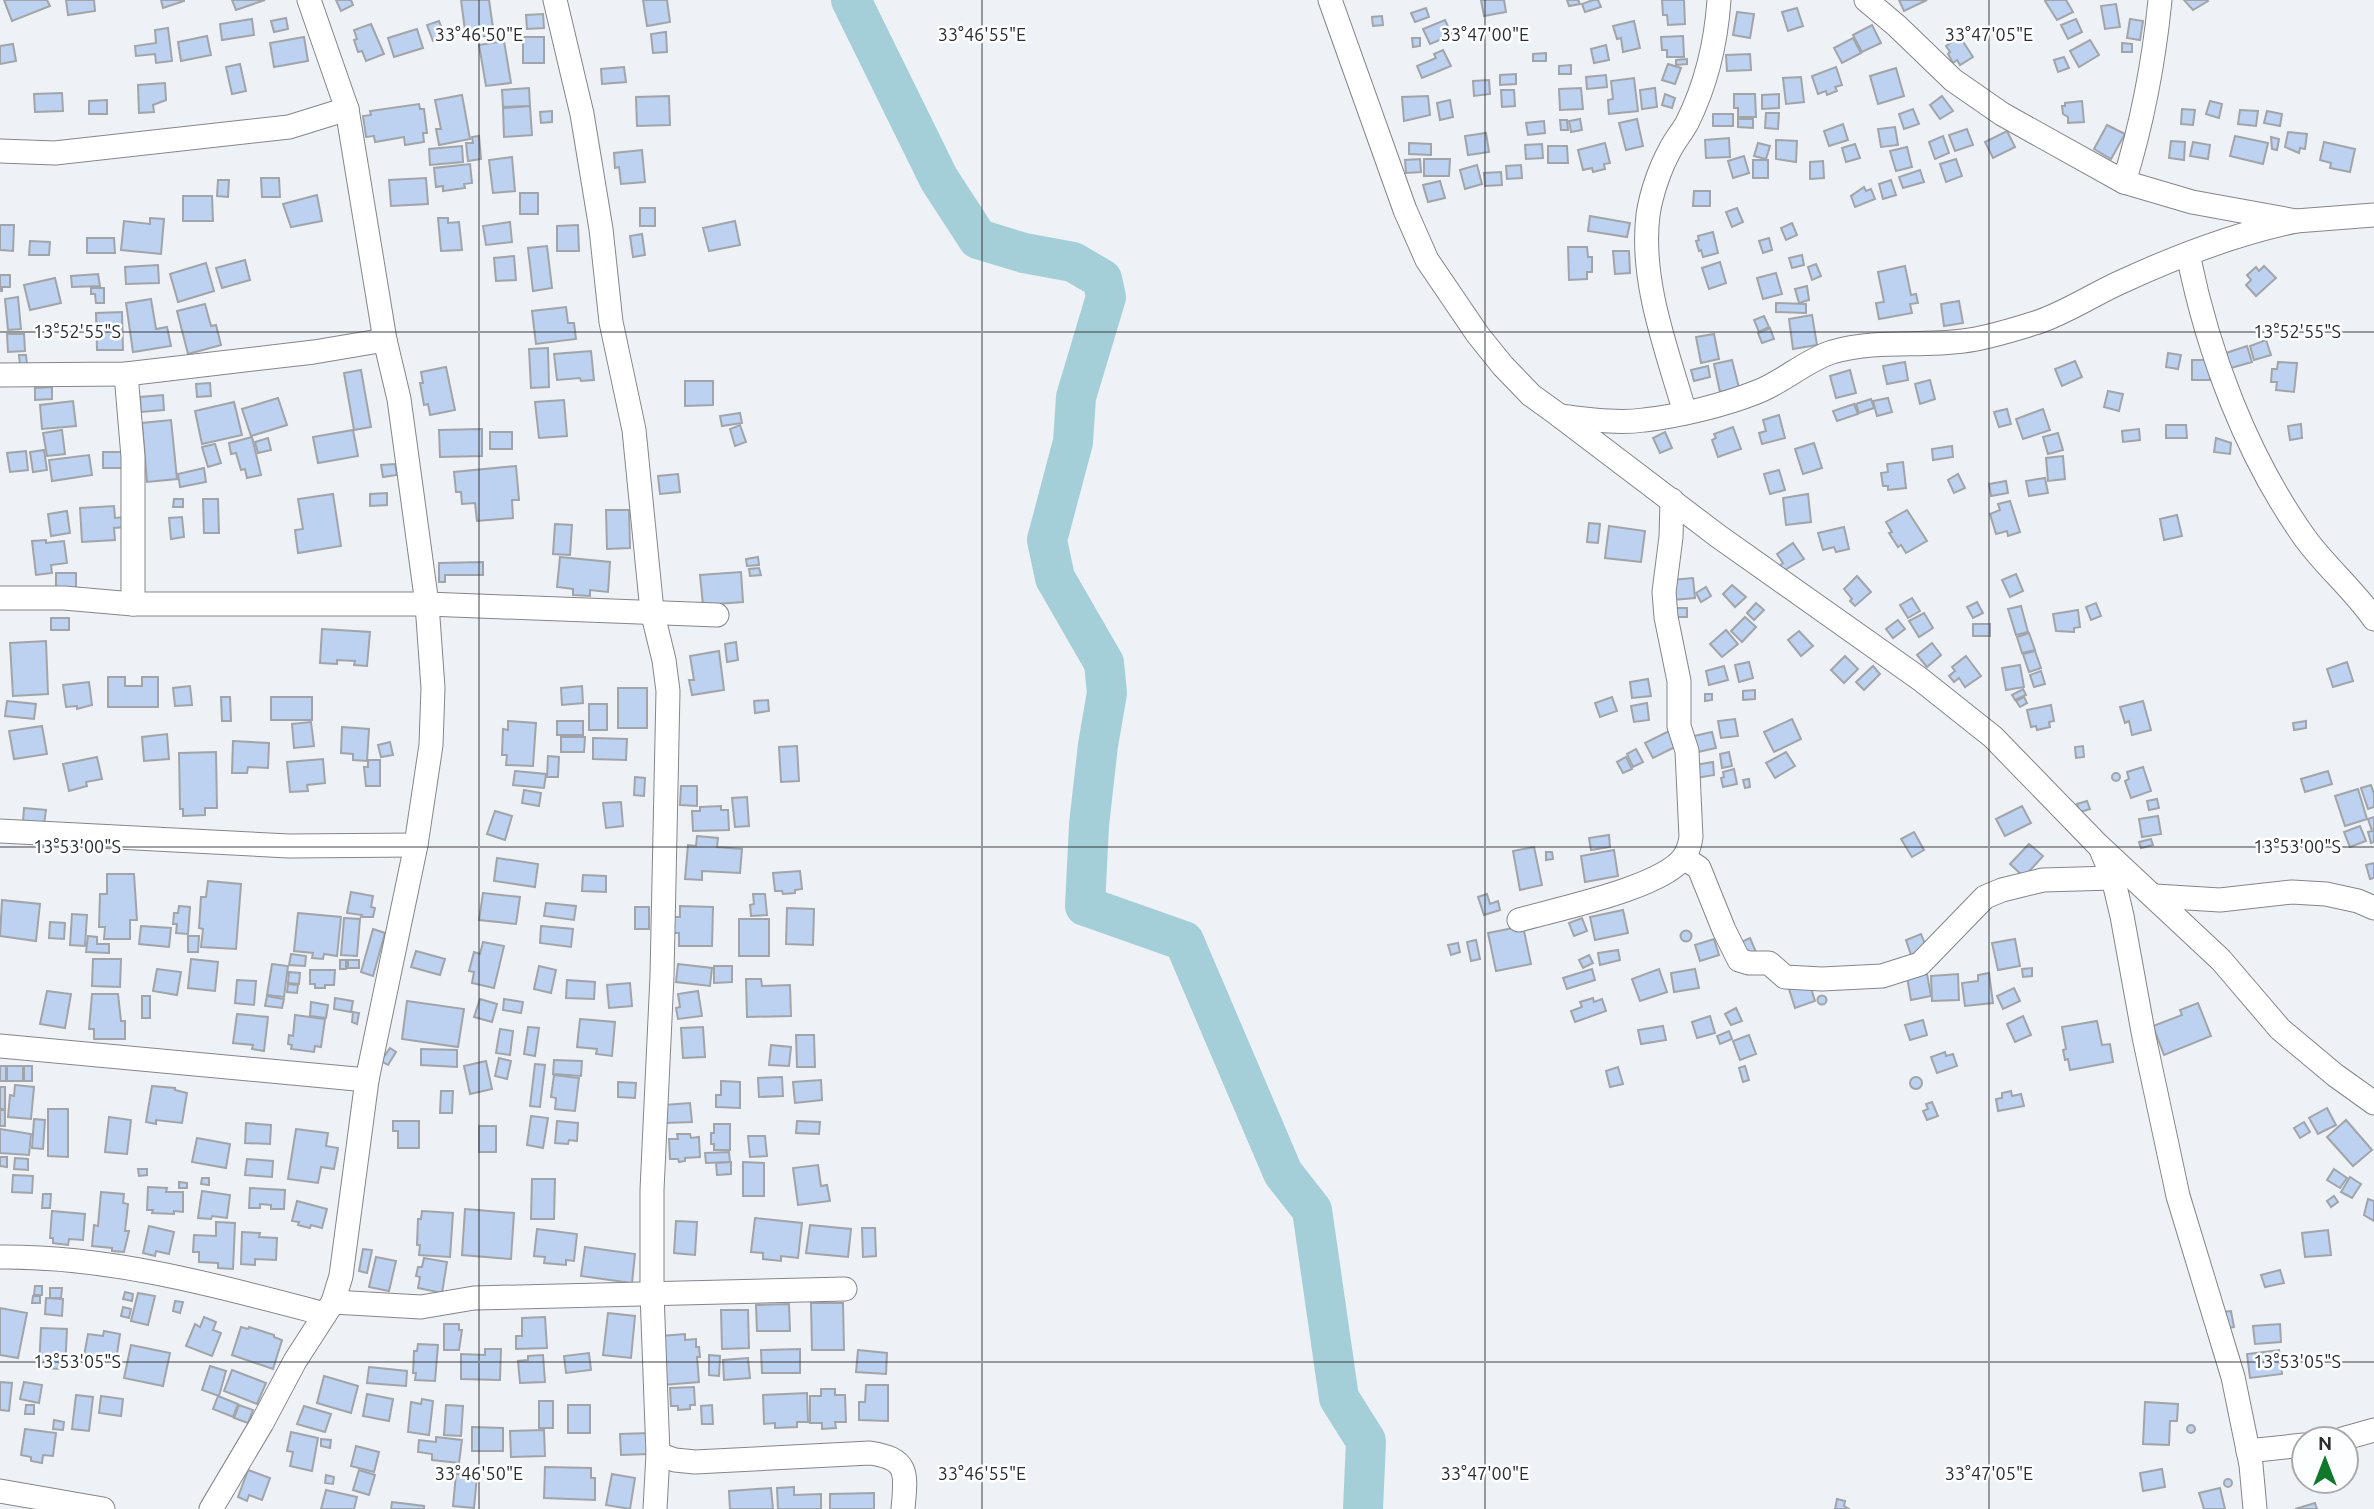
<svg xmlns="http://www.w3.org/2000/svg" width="2374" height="1509" viewBox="0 0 2374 1509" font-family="Ubuntu,sans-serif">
	<rect width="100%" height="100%" fill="#eef1f5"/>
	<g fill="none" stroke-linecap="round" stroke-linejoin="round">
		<path stroke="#a4cfd9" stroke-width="40" d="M851 0 939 179 978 239 1024 253 1073 262 1102 279 1106 297 1076 397 1073 442 1047 540 1055 578 1104 663 1107 693 1098 745 1089 825 1085 906 1184 941 1283 1173 1312 1210 1339 1398 1366 1441 1363 1509"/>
	</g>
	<g fill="#bcd2f0" stroke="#a1a5a9" stroke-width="2">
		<path d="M4 0H47L50 6 12 21Z"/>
		<path d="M66 0H94L95 11 68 15Z"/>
		<path d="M161 0H184V1L163 8Z"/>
		<path d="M232 0H265L236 10Z"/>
		<path d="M336 0H351L353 5 341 11Z"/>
		<path d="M461 0H489L494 35 466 38Z"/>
		<path d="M643 0H667L670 22 647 26Z"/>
		<path d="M1481 0H1504L1506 12 1484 16Z"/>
		<path d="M1567 0H1578L1580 4 1569 6Z"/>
		<path d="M1593 0H1598L1601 7 1585 12 1582 4Z"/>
		<path d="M1662 0H1684L1685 24 1668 25 1667 15H1663Z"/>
		<path d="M1899 0H1927L1904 11Z"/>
		<path d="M2047 0H2066L2073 12 2057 20 2045 1Z"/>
		<path d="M2184 0H2207L2208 1 2193 10Z"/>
		<path d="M2116 4 2120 27 2105 29 2101 6Z"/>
		<path d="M1426 8 1429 17 1415 22 1411 13Z"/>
		<path d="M1797 8 1803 26 1788 31 1782 12Z"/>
		<path d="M1737 12 1754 14 1750 38 1733 35Z"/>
		<path d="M543 14 544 28 527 29 526 15Z"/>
		<path d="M1382 16 1383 25 1373 26 1372 17Z"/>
		<path d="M286 18 288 29 274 32 271 21Z"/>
		<path d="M252 19 254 35 222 40 220 24Z"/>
		<path d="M2076 19 2082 32 2068 39 2061 25Z"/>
		<path d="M2130 19 2143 21 2140 40 2127 38Z"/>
		<path d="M1445 20 1452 35 1430 44 1423 29Z"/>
		<path d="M439 21 445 36 433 41 427 25Z"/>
		<path d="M1634 21 1640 48 1623 52 1621 38 1617 39 1613 26Z"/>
		<path d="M371 24 384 54 366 61 362 51 358 52 354 40 357 39 354 30Z"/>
		<path d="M1872 25 1881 43 1862 52 1853 35Z"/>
		<path d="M168 28 172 61 156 63 155 54 136 56 135 46 156 43 155 30Z"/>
		<path d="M417 29 423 48 394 57 388 38Z"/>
		<path d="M666 32 667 52 653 53 651 34Z"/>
		<path d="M207 36 211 55 181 61 178 42Z"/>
		<path d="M1683 36 1684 57H1667V50H1662L1661 37Z"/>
		<path d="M304 37 308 61 274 67 270 43Z"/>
		<rect x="523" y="37" width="21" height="26"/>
		<path d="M1960 37 1973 57 1960 65 1957 60 1953 63 1948 54 1950 52 1946 46Z"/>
		<path d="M1412 38H1420V46L1413 47Z"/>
		<path d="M1853 38 1861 53 1842 63 1834 48Z"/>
		<path d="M2090 40 2099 55 2079 67 2070 51Z"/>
		<path d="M504 41 511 83 486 86 479 45Z"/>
		<path d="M2122 43 2132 44V52H2122Z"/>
		<path d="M13 44 16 61 0 64V46Z"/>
		<path d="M1606 45 1609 60 1594 63 1591 49Z"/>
		<path d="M1443 50 1451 66 1422 78 1417 66 1436 58 1434 54Z"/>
		<path d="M1546 53V61H1533V54Z"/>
		<path d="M1750 54 1751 70 1727 71 1726 55Z"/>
		<path d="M2064 57 2069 68 2058 72 2054 60Z"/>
		<path d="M1687 59V64L1676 65V60Z"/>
		<path d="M240 64 246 91 232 94 226 67Z"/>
		<path d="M1668 64 1681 68 1675 84 1662 80Z"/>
		<path d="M1571 65V74H1559V66Z"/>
		<path d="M624 67 626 82 602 84 601 69Z"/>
		<path d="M1836 67 1842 85 1835 87 1837 91 1827 95 1826 91 1818 94 1812 76Z"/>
		<path d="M1896 68 1904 96 1878 104 1870 76Z"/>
		<path d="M1516 74V84L1500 85V75Z"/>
		<path d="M1606 75 1607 87 1587 89 1586 77Z"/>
		<path d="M1801 77 1804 102 1786 104 1783 78Z"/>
		<path d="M1634 78 1638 111 1609 114 1608 100 1613 99 1611 81Z"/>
		<path d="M1489 80 1490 94 1474 96 1473 81Z"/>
		<path d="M165 83 166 100 153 105 154 112 139 113 138 85Z"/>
		<path d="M529 88 530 106 503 107 502 90Z"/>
		<path d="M1581 88 1583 109 1560 110 1559 89Z"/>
		<path d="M1655 88 1657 107 1642 109 1640 90Z"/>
		<path d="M1501 90H1514L1515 106 1502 107Z"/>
		<path d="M62 93 63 111 35 112 34 94Z"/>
		<path d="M1665 94 1675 98 1672 108 1662 105Z"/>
		<path d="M1734 94H1755L1756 117H1738V108H1734Z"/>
		<path d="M1779 94V108L1762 109V95Z"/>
		<path d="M462 95 470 139 439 145 436 129H441L435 100Z"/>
		<path d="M669 96 670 125 637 126 636 97Z"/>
		<path d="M1428 96 1430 115 1404 121 1402 97Z"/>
		<path d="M1942 96 1953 111 1940 119 1930 105Z"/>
		<path d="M107 100V114H89V101Z"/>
		<path d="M1450 100 1453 117 1440 120 1437 103Z"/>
		<path d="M2082 101 2084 122 2068 123V117L2063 114 2062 106H2065V103Z"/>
		<path d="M2210 101 2222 104 2219 118 2206 114Z"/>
		<path d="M419 104 420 109H424L427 133H423L424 142 405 145 404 137 375 142 374 136 366 137 363 116 371 115 370 111Z"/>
		<path d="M530 106 532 135 504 137 503 108Z"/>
		<path d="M1913 109 1919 124 1904 129 1899 114Z"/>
		<path d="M2182 109 2195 110 2193 125 2181 124Z"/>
		<path d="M2240 110 2258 111 2256 126 2238 124Z"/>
		<path d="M552 111V122L541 123 540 112Z"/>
		<path d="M2267 111 2282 114 2280 126 2264 123Z"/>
		<path d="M1766 113H1779L1778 129 1765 128Z"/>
		<rect x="1713" y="114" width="20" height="12"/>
		<path d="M1580 119 1582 130 1571 132 1569 121Z"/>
		<path d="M1637 119 1643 146 1626 150 1619 123Z"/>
		<path d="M1738 119H1753V128L1738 127Z"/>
		<path d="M1560 120H1567L1568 130H1561Z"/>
		<path d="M1544 121 1545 133 1528 135 1526 123Z"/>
		<path d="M1843 124 1848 140 1829 146 1824 131Z"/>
		<path d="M2107 125 2125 134 2111 159 2094 149Z"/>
		<path d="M1895 127 1898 145 1881 147 1878 129Z"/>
		<path d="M1967 129 1973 145 1955 151 1949 135Z"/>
		<path d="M2007 131 2015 147 1993 158 1985 142Z"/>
		<path d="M2288 132 2307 134 2305 149 2300 148 2299 153 2285 147Z"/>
		<path d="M1486 133 1489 152 1468 155 1465 136Z"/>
		<path d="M479 136 481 159 468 161 466 143H473L472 137Z"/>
		<path d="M1943 136 1949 153 1935 159 1929 142Z"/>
		<path d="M2235 136 2268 143 2263 164 2230 156Z"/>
		<path d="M2271 137 2279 139 2277 150 2272 149Z"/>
		<path d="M1729 138 1730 157 1706 158 1705 140Z"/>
		<path d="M1776 140 1797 141 1796 162 1776 159Z"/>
		<path d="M2171 141 2185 142 2184 160 2169 158Z"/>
		<path d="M2193 142 2210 145 2208 159 2190 156Z"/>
		<path d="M2324 142 2355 149 2350 172 2330 168 2331 163 2320 160Z"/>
		<path d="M1409 143 1431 144V155L1409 154Z"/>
		<path d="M1605 143 1610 163 1604 164 1605 169 1593 172 1592 168 1583 170 1578 150Z"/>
		<path d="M1758 143 1770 146 1766 159 1754 156Z"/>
		<path d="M1542 144 1543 158 1526 159 1525 145Z"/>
		<path d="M1855 144 1860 158 1846 162 1842 148Z"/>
		<path d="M462 146 463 162 430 165 429 149Z"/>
		<path d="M1548 146H1567L1568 163H1548Z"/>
		<path d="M1907 147 1912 167 1896 171 1890 151Z"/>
		<path d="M642 150 645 182 621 184 619 167 615 168 614 153Z"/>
		<path d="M1744 156 1749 173 1733 178 1728 161Z"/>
		<path d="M512 157 515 191 493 193 489 160Z"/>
		<path d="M1420 159 1421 172 1406 173 1405 160Z"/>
		<path d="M1424 159H1450L1449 176H1424Z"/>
		<path d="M1956 159 1962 176 1946 182 1940 164Z"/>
		<rect x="1753" y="160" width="15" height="18"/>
		<path d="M1823 161 1824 178 1810 179V162Z"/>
		<path d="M470 164 472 183 464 184 465 188 443 191V186L436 187 434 168Z"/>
		<path d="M1477 165 1482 184 1465 189 1460 170Z"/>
		<path d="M1521 165 1522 178 1507 179 1506 166Z"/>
		<path d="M1920 170 1924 182 1903 188 1899 177Z"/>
		<path d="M1501 172 1502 185 1485 186 1484 173Z"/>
		<path d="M261 178H279L280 197H262Z"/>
		<path d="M426 178 428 204 391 206 389 180Z"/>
		<path d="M218 180H229L228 197 217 196Z"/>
		<path d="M1891 180 1896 195 1883 199 1879 184Z"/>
		<path d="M1440 181 1445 198 1428 202 1423 185Z"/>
		<path d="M1864 187 1866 191 1871 189 1875 199 1855 207 1851 196Z"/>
		<path d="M1694 191H1710V206H1693Z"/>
		<rect x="520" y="193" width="18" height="21"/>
		<path d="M317 195 322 221 291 227 283 204Z"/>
		<path d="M183 196H212L213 221H183Z"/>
		<rect x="640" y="208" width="15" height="18"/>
		<path d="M1737 208 1743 222 1732 227 1726 212Z"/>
		<path d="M1590 216 1630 223 1627 237 1588 231Z"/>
		<path d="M150 218 164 219 161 254 121 250 124 221 150 224Z"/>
		<path d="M438 218H448V223L459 222 462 250 441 251Z"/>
		<path d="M735 221 740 245 709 251 703 228Z"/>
		<path d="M510 222 512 242 486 245 483 226Z"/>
		<path d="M1792 223 1797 235 1786 240 1781 228Z"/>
		<path d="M0 225H14L13 251 0 250Z"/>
		<path d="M578 225 579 251H557V226Z"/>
		<path d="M1713 232 1718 253 1703 257 1701 250 1699 251 1696 241 1699 240 1698 236Z"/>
		<path d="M642 234 645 255 633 257 630 236Z"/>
		<path d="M87 238H114L115 253H87Z"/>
		<path d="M1769 238 1772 250 1763 253 1759 241Z"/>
		<path d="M30 241 50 242 49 255H29Z"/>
		<path d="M547 246 552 288 533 291 528 248Z"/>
		<path d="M1568 247H1587L1588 257H1592V272H1587V279L1569 280Z"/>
		<path d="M1613 251H1629L1630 273 1615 274Z"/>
		<path d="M1802 255 1804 265 1792 268 1789 258Z"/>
		<path d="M514 256 516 280 496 281 494 258Z"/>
		<path d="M245 260 250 280 222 288 216 268Z"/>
		<path d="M1720 262 1726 283 1709 289 1702 268Z"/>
		<path d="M206 263 214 291 178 302 170 274Z"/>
		<path d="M1816 264 1821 276 1812 280 1808 267Z"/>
		<path d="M158 265 159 283 126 284 125 267Z"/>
		<path d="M1905 266 1911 295 1916 294 1918 303 1910 304 1912 313 1879 319 1876 303 1884 302 1878 272Z"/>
		<path d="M2264 266 2276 278 2256 296 2246 285 2251 280 2247 275 2256 267 2259 271Z"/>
		<path d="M1776 273 1782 294 1763 299 1757 278Z"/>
		<path d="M98 274 100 286 72 287 71 276Z"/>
		<path d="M0 275H10V287H2V291H0Z"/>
		<path d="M55 278 61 303 30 310 24 285Z"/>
		<path d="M1807 286 1809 300 1799 303 1795 289Z"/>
		<path d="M91 288H104V303H96L95 294H91Z"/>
		<path d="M18 297 21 329 8 330 5 299Z"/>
		<path d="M151 299 156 329 167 327 171 346 133 352 126 303Z"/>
		<path d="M1959 301 1963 323 1944 326 1941 304Z"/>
		<path d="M1776 303 1806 304V313L1776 312Z"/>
		<path d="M205 304 211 326 216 325 221 345 188 354 177 311Z"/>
		<path d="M566 307 568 323H574L576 339 536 344 532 311Z"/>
		<path d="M122 312 123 350H97L96 313Z"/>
		<path d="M1812 315 1817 345 1793 349 1789 319Z"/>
		<path d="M1764 316 1769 327 1759 332 1754 320Z"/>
		<path d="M1770 328 1774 339 1762 343 1758 333Z"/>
		<path d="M7 334H24L25 351 8 352Z"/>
		<path d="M1714 334 1719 359 1701 363 1696 337Z"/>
		<path d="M2266 340 2271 355 2254 360 2250 346Z"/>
		<path d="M2247 346 2252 362 2231 368 2226 353Z"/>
		<path d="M548 348 549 387 531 388 529 349Z"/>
		<path d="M591 351 594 380 581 381 580 378 557 380 554 354Z"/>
		<path d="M2168 353 2181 355 2178 369 2166 367Z"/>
		<path d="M19 355H26L27 365H20Z"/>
		<path d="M1732 360 1739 388 1720 392 1714 364Z"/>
		<rect x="2192" y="360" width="18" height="20"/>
		<path d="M2075 361 2082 377 2062 386 2055 369Z"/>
		<path d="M1905 362 1908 380 1887 384 1883 366Z"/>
		<path d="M2278 362 2297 363 2294 392 2276 390 2277 382H2271L2272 369H2277Z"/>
		<path d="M1708 366 1710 377 1694 381 1691 370Z"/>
		<path d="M446 367 455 410 430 415 428 404 424 405 420 383H423L421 372Z"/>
		<path d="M361 370 371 427 354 430 344 373Z"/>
		<path d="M1850 370 1856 393 1836 398 1830 376Z"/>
		<path d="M1930 380 1935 399 1920 404 1915 384Z"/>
		<path d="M685 381H713V405L685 406Z"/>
		<path d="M210 383 211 396 197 397 196 384Z"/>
		<path d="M52 387V399L35 400V388Z"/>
		<path d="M2108 391 2123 394 2119 411 2104 407Z"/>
		<path d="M163 395 164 410 141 412 140 397Z"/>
		<path d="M278 398 287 425 251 436 242 409Z"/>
		<path d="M1888 398 1892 412 1877 416 1873 401Z"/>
		<path d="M1871 399 1874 408 1859 413 1856 404Z"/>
		<path d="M564 400 567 436 539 438 535 402Z"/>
		<path d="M73 401 76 426 42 429 40 405Z"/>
		<path d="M234 402 242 435 202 444 195 411Z"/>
		<path d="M1854 404 1858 414 1837 421 1833 411Z"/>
		<path d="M2007 409 2011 424 1999 427 1994 412Z"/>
		<path d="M2043 409 2050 430 2023 439 2016 419Z"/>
		<path d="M740 413 742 423 722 426 720 416Z"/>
		<path d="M1779 415 1785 438 1762 444 1759 433 1766 431 1763 420Z"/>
		<path d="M171 420 177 479 147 482 142 423Z"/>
		<path d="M2301 424 2302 438 2290 440 2288 426Z"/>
		<path d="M740 425 746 442 735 446 730 429Z"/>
		<path d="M2166 425H2186L2187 438H2166Z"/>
		<path d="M1733 427 1741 449 1718 457 1712 440 1716 438 1714 434Z"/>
		<path d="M482 429V456L440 457 439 430Z"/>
		<path d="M2139 429 2140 440 2123 442 2122 431Z"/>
		<path d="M62 430 65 454 47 456 43 433Z"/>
		<path d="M353 430 358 456 318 463 313 437Z"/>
		<rect x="490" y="432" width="22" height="17"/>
		<path d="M1665 432 1672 448 1660 453 1653 438Z"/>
		<path d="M2058 433 2063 450 2048 454 2043 437Z"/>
		<path d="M252 437 261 475 247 478 245 469 241 470 236 453 231 454 229 443Z"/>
		<path d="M268 438 271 450 258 453 255 442Z"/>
		<path d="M2216 438 2231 443 2230 454 2214 452Z"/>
		<path d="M1814 443 1822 468 1803 474 1795 449Z"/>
		<path d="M215 444 221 463 208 467 202 447Z"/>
		<path d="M1952 446 1953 457 1933 460 1932 449Z"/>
		<path d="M44 450 47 470 33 472 30 452Z"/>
		<path d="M26 451 28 470 10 472 7 453Z"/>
		<rect x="103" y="452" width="24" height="16"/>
		<path d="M89 455 92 475 52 481 49 460Z"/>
		<path d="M2063 456 2065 479 2048 481 2046 458Z"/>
		<path d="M1903 462 1906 488 1888 490V486H1883L1881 473 1888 472 1887 464Z"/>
		<path d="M395 464 397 475 383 477 381 465Z"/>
		<path d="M516 466 519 500H512L513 518 477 521 475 503 462 504 461 492H456L454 472Z"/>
		<path d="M204 468 206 482 180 487 178 474Z"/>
		<path d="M1779 470 1785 490 1770 494 1764 474Z"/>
		<path d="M678 474 680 492 660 494 658 476Z"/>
		<path d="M1958 474 1965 488 1954 493 1948 480Z"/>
		<path d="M2045 478 2048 493 2029 496 2026 481Z"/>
		<path d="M2006 481 2008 493 1991 496 1989 484Z"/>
		<path d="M387 493V505L370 506V494Z"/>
		<path d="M333 494 341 546 298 553 295 530 303 529 298 499Z"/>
		<path d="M1808 494 1811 522 1786 525 1783 498Z"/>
		<path d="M174 499H183V507H173Z"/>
		<path d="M203 499H218L219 533H204Z"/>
		<path d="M2010 501 2020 532 2008 536 2007 531 1996 534 1990 514 2000 510 1998 504Z"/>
		<path d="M114 506 115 518 124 517 125 527 114 528 115 540 82 542 80 508Z"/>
		<path d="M606 510H629L630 548 607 549Z"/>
		<path d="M1907 510 1927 541 1906 553 1901 545 1898 547 1889 533 1892 532 1886 522Z"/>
		<path d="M67 511 70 533 51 536 48 514Z"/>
		<path d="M2177 515 2182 536 2164 540 2160 519Z"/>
		<path d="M182 517 184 537 171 539 169 518Z"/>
		<path d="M1589 523 1600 524 1598 543 1587 542Z"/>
		<path d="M555 524 572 525 570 555 553 554Z"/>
		<path d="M1609 526 1645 531 1641 562 1605 558Z"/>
		<path d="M1844 527 1849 549 1836 552 1834 547 1823 550 1818 533Z"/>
		<path d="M46 540V543L64 541 67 563 51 565 52 573 36 575 32 541Z"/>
		<path d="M1793 543 1804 559 1783 571 1779 566 1783 563 1777 554Z"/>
		<path d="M560 557 610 562 608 592 590 590V596L573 595V589L557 587Z"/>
		<path d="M758 557 759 565 747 566 746 559Z"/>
		<path d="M483 562V575H445V582H439V563Z"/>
		<path d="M759 568 761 575 750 576 749 569Z"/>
		<path d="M741 572 743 602 703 605 700 575Z"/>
		<rect x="56" y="573" width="20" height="18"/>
		<path d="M2016 574 2023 591 2010 597 2002 580Z"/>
		<path d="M1857 576 1871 592 1855 606 1850 601 1852 599 1844 589Z"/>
		<path d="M1693 578 1695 598 1673 600 1671 580Z"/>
		<path d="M1732 585 1746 597 1735 607 1723 594Z"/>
		<path d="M1706 587 1711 596 1701 602 1696 593Z"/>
		<path d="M1912 598 1920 611 1908 618 1900 605Z"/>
		<path d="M1977 602 1983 613 1973 618 1967 607Z"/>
		<path d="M1756 603 1764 610 1754 620 1747 613Z"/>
		<path d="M2096 603 2101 616 2091 620 2086 607Z"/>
		<path d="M2021 606 2028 632 2016 635 2008 609Z"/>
		<rect x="1677" y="608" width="10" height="9"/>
		<path d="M2078 610 2080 627 2074 628V632L2056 631 2053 614Z"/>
		<path d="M1924 613 1933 628 1919 637 1909 621Z"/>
		<path d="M1745 617 1756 627 1742 642 1731 631Z"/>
		<rect x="51" y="618" width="18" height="12"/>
		<path d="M1898 620 1905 629 1893 638 1886 629Z"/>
		<rect x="1973" y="624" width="17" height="12"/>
		<path d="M322 629 370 632 367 666 354 665 355 661 337 660V664L320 663Z"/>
		<path d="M1726 630 1738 644 1722 657 1710 644Z"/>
		<path d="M1799 631 1813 646 1801 656 1788 640Z"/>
		<path d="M2029 633 2035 650 2022 653 2017 637Z"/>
		<path d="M46 641 48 694 13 696 10 643Z"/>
		<path d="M736 642 738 660 727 662 725 644Z"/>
		<path d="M1932 643 1941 655 1927 667 1917 655Z"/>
		<path d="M719 651 724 690 692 695 689 680H694L690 656Z"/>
		<path d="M2035 651 2041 668 2029 672 2023 654Z"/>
		<path d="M1845 656 1858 669 1844 683 1831 670Z"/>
		<path d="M1966 656 1981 676 1965 687 1959 678 1954 682 1949 676 1955 671 1952 667Z"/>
		<path d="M1749 662 1753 678 1739 682 1735 665Z"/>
		<path d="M2347 662 2353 681 2333 687 2327 669Z"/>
		<path d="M2020 665 2024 687 2006 690 2002 668Z"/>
		<path d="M1724 666 1728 680 1709 685 1706 671Z"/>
		<path d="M1873 666 1880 674 1864 690 1856 682Z"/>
		<path d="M2041 671 2045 684 2034 687 2030 675Z"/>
		<path d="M108 677H125V686H142V677H158V707H108Z"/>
		<path d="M1648 679 1651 696 1632 698 1630 682Z"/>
		<path d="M89 682 92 705 77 709V706L66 707 63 685Z"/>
		<path d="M190 686 192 705 175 706 173 688Z"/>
		<path d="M582 686 583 703 562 705 561 688Z"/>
		<rect x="618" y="688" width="29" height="40"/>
		<path d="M2023 689 2026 695 2015 700 2012 695Z"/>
		<path d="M1755 690V699L1743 700V691Z"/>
		<path d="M1705 694H1712V700L1705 701Z"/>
		<path d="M221 697H230L231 721H222Z"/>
		<rect x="271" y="697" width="41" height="23"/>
		<path d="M1612 697 1617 711 1600 717 1595 703Z"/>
		<path d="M2024 697 2027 703 2020 707 2016 701Z"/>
		<path d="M768 700 769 711 755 713 754 701Z"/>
		<path d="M7 701 36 704 34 719 5 716Z"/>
		<path d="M2143 701 2151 730 2132 735 2129 721 2125 723 2120 707Z"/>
		<path d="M1647 703 1649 720 1634 722 1631 706Z"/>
		<rect x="589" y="704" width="18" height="26"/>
		<path d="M2051 705 2054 721 2049 722 2050 727 2037 730 2036 726 2031 727 2027 710Z"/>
		<path d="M1735 719 1738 736 1721 738 1718 721Z"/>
		<path d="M1792 719 1801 739 1774 752 1764 732Z"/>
		<path d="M508 721 536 723 533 766 506 765 507 755H502L503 729 508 730Z"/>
		<rect x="557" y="721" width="26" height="14"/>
		<path d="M2306 721V728L2294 730 2293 723Z"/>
		<path d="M311 722 314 746 294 748 292 724Z"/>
		<path d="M42 726 47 754 14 759 9 731Z"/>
		<path d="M342 727 369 729 367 761 353 760V754L341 753Z"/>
		<path d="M1671 730 1679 745 1653 758 1645 743Z"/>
		<path d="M1712 732 1716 748 1698 752 1694 736Z"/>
		<path d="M167 734 169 759 144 761 142 737Z"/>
		<path d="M561 737H585L584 752H561Z"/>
		<path d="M593 738 627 739 626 760 593 759Z"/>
		<path d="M233 741 269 743 268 768 248 767 247 773H232Z"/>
		<path d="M390 742 393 755 381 757 378 745Z"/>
		<path d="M797 746 799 781 781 782 779 747Z"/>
		<path d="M2083 746 2084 757 2076 758 2075 747Z"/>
		<path d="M1636 749 1643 762 1633 767 1627 754Z"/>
		<path d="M216 752 217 808H205V815L183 816V809H180L179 753Z"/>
		<path d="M1729 752 1732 766 1722 768 1720 754Z"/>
		<path d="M1786 752 1795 766 1775 778 1766 763Z"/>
		<path d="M548 756 559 757 558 777H547Z"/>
		<path d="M97 757 102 779 86 782 87 786 69 791 63 764Z"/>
		<path d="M1626 757 1632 769 1623 773 1617 762Z"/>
		<path d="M323 759 325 783 307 785 308 791 290 792 287 762Z"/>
		<path d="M368 760H380V786H366L364 767H368Z"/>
		<path d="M1713 762 1714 775 1696 778 1695 765Z"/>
		<path d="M2143 767 2151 791 2131 798 2125 781 2129 779 2127 772Z"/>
		<path d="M1734 769 1737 784 1723 787 1721 778 1724 777 1723 772Z"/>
		<path d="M515 771 546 774 544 788 513 785Z"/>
		<path d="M2328 771 2332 784 2305 792 2301 779Z"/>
		<circle cx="2116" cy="777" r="4"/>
		<path d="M635 777 645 778 644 796 634 795Z"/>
		<path d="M1749 779 1750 787 1745 788 1743 780Z"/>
		<path d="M2371 785 2374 794V807L2368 809 2361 788Z"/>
		<path d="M681 786H697V806L680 805Z"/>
		<path d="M2358 789 2367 819 2345 826 2335 796Z"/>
		<path d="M524 790 541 793 539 806 522 803Z"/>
		<path d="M747 797 749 826 735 827 732 798Z"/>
		<path d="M2157 799 2159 808 2149 810 2147 801Z"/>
		<path d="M2087 801 2090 809 2080 812 2077 804Z"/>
		<path d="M621 802 623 826 606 828 603 803Z"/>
		<path d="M721 806V810H728L729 830 693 831 692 811H700V807Z"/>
		<path d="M2022 806 2031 823 2005 836 1996 819Z"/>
		<path d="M24 808 46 810 44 824 23 822Z"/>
		<path d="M495 811 512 816 505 840 487 834Z"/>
		<path d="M2158 816 2161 834 2142 837 2139 819Z"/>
		<path d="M2374 817V842L2371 843 2368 832 2372 831 2368 819Z"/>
		<path d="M2360 826 2366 841 2350 847 2344 832Z"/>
		<path d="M1914 832 1924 850 1912 857 1901 839Z"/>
		<path d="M1609 835 1610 847 1591 850 1589 838Z"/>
		<path d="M697 836 718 838 717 847 742 849 740 873 702 871V880L685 879 688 845 696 846Z"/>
		<path d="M2151 839 2153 845 2141 848 2139 842Z"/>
		<path d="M2029 844 2043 856 2024 877 2010 864Z"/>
		<path d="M1534 847 1542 885 1520 890 1513 851Z"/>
		<path d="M1614 850 1618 876 1585 882 1581 856Z"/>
		<path d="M1546 852H1552L1553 859 1546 860Z"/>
		<path d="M497 858 538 864 535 887 494 881Z"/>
		<path d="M2374 863V878L2370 879 2366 865Z"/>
		<path d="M800 871 802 889 795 890V893L783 894 782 891H775L773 873Z"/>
		<path d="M107 874H134L137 920H130V939H104L105 927H99L100 894H107Z"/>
		<path d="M583 875 606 876V892L582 891Z"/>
		<path d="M208 881 241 884 236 949 201 947 203 929 199 928 201 897H206Z"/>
		<path d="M351 892 373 896 371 907 375 908 373 917H361L362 915 347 913Z"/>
		<path d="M483 893 520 897 516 924 479 920Z"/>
		<path d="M753 894H765L767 915 751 916 750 905 754 904Z"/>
		<path d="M1487 894 1490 904 1498 901 1500 910 1484 915 1478 897Z"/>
		<path d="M2 900 40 904 36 941 0 936Z"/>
		<path d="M546 903 576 906 574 920 544 916Z"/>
		<path d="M179 906 190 907 188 934 176 933 177 924H173L174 913H178Z"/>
		<path d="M680 906 713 907 712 946H679V933H673V917H680Z"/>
		<rect x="635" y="907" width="14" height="22"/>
		<path d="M787 908 814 909 813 945 786 944Z"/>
		<path d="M1623 910 1628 933 1595 940 1590 917Z"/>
		<path d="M298 913 341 917 337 956 324 954 323 959 312 958 313 953 294 951Z"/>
		<path d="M72 914 87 915 85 946 70 945Z"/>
		<path d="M344 918 360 919 357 956 341 955Z"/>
		<path d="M1582 918 1587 931 1574 936 1569 923Z"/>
		<rect x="739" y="919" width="30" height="37"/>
		<path d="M50 922 65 923 64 939 49 938Z"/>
		<path d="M141 926 171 928 169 947 139 944Z"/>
		<path d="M541 926 573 929 571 947 540 943Z"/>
		<path d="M1523 926 1531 964 1496 971 1488 933Z"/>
		<path d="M373 929 385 933 373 976 361 972Z"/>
		<circle cx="1686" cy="936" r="5.5"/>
		<path d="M1921 934 1927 949 1911 955 1906 940Z"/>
		<path d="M88 936 97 937V944H109V953L86 952Z"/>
		<path d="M188 936H199L198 952H188Z"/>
		<path d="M1750 938 1756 952 1745 957 1739 943Z"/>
		<path d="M1714 939 1719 955 1700 961 1695 945Z"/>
		<path d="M2015 939 2020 966 1998 970 1992 943Z"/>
		<path d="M1476 940 1480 959 1471 961 1467 942Z"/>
		<path d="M483 942 504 946 494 988 472 983 474 972 469 971 474 952 480 954Z"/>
		<path d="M1458 943 1460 952 1451 955 1448 945Z"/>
		<path d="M1618 950 1620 960 1600 965 1598 953Z"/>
		<path d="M416 951 445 959 440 975 411 967Z"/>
		<path d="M291 954 306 956 305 966 289 965Z"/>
		<path d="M1589 955 1593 963 1583 968 1579 960Z"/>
		<path d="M93 959H121L120 987 92 986Z"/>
		<path d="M191 959 218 962 215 991 188 988Z"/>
		<rect x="340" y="960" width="6" height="9"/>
		<rect x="348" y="960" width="11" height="8"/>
		<path d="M272 964 288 966 284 997 267 995Z"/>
		<path d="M678 964 712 968 710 986 676 982Z"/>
		<path d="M539 966 556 970 551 993 534 989Z"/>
		<path d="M714 966H732V982L714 983Z"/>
		<path d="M2032 968V976L2023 977 2022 969Z"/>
		<path d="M157 969 181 972 177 995 153 991Z"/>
		<path d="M1592 969 1595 980 1567 989 1563 978Z"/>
		<path d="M1659 969 1667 992 1640 1001 1632 979Z"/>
		<path d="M1695 969 1699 988 1674 992 1671 973Z"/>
		<path d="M310 970H335L334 985H325V988H315V984H310Z"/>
		<path d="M289 972 300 973 299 984 288 983Z"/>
		<path d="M1989 973 1993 1003 1965 1006 1962 983 1978 981V975Z"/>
		<path d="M1927 974 1931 996 1911 1000 1907 977Z"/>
		<path d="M1958 974 1959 1000 1932 1001 1931 976Z"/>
		<path d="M746 979H761L762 986 790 985 791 1016 747 1017Z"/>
		<path d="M237 980 256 981 254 1005 235 1003Z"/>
		<path d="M567 980 595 982 594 999 566 998Z"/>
		<path d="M1809 982 1815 1001 1795 1008 1789 989Z"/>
		<path d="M630 983 632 1006 609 1008 607 985Z"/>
		<path d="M288 984 298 985 297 993 287 992Z"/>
		<path d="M2014 988 2020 1001 2003 1009 1997 996Z"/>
		<path d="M47 991 71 994 65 1028 40 1024Z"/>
		<path d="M698 991 702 1016 678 1019 676 1008 680 1007 678 994Z"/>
		<path d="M92 994H118L121 1021H125V1039H94V1029H89Z"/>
		<circle cx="1822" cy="1000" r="4.5"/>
		<rect x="142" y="996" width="8" height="22"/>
		<path d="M267 996 284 999 282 1008 265 1006Z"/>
		<path d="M335 998 353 1001 351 1012 334 1009Z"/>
		<path d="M1593 998 1594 1002 1602 999 1606 1011 1575 1022 1571 1011 1582 1007 1580 1002Z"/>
		<path d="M480 999 497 1004 492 1022 474 1017Z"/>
		<path d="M504 999 523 1002 521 1013 503 1010Z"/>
		<path d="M407 1001 464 1009 458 1047 402 1039Z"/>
		<path d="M311 1002 328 1005 326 1018 310 1016Z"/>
		<path d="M2198 1003 2211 1036 2164 1055 2153 1026 2182 1015 2180 1010Z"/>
		<path d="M1736 1008 1742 1021 1731 1025 1725 1014Z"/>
		<path d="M353 1012 359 1013 357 1024 352 1022Z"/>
		<path d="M237 1014 268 1017 264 1051 252 1049 253 1045 233 1043Z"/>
		<path d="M295 1015 325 1019 321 1047 315 1046 314 1052 291 1049 292 1045 288 1044 289 1035 293 1036Z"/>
		<path d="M1710 1016 1715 1033 1697 1038 1692 1022Z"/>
		<path d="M2023 1016 2031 1035 2015 1042 2007 1024Z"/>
		<path d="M580 1019 615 1022 612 1056 596 1054 597 1049 577 1047Z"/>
		<path d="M1923 1020 1927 1035 1910 1040 1905 1025Z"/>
		<path d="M2097 1021 2102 1045 2110 1044 2113 1062 2070 1070 2068 1059 2065 1060 2063 1050 2066 1049 2062 1027Z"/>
		<path d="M1663 1026 1666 1040 1641 1044 1638 1030Z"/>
		<path d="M528 1027 539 1028 535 1056 524 1054Z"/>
		<path d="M703 1027 705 1057 683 1058 681 1028Z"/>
		<path d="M500 1029 513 1031 510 1055 496 1053Z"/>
		<path d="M1729 1031 1732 1039 1720 1044 1717 1036Z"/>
		<path d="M796 1035H814L815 1067H797Z"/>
		<path d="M1749 1035 1756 1054 1740 1060 1733 1041Z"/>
		<path d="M771 1045 791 1047 789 1066 769 1065Z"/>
		<path d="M390 1048 396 1052 388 1065 381 1061Z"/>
		<path d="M421 1049 457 1050V1067L421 1065Z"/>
		<path d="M1945 1052 1946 1056 1953 1054 1957 1066 1937 1073 1931 1057Z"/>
		<path d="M499 1058 511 1061 507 1079 495 1076Z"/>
		<path d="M554 1060 582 1061 581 1076 553 1074Z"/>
		<path d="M486 1061 492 1089 470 1094 464 1066Z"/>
		<path d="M535 1064 545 1065 540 1107 530 1106Z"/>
		<rect x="0" y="1066" width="6" height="15"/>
		<rect x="7" y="1066" width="16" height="15"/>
		<rect x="24" y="1066" width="8" height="15"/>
		<path d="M1745 1066 1749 1080 1743 1082 1739 1068Z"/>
		<path d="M1618 1067 1623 1084 1610 1087 1606 1071Z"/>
		<path d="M554 1075 579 1078 575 1111 555 1109 556 1098 551 1097Z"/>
		<path d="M782 1077 783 1096 759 1097 758 1078Z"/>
		<circle cx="1916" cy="1083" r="6"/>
		<path d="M821 1080 822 1100 795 1103 793 1082Z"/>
		<path d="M721 1081 740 1082V1108L716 1107V1095H721Z"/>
		<path d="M618 1082 636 1083 635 1098 618 1097Z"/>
		<path d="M15 1085 34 1087 31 1119 8 1117 10 1095 14 1096Z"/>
		<path d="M152 1086 175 1088V1090L187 1093 182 1123 156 1120V1124L146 1122Z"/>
		<rect x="0" y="1087" width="5" height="22"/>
		<path d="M441 1091H453L452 1113H440Z"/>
		<path d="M2011 1091 2012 1096 2021 1094 2024 1106 1998 1111 1996 1099 2002 1098V1093Z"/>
		<path d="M1932 1102 1938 1116 1927 1120 1923 1111 1928 1109 1926 1104Z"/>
		<path d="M690 1103 692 1122 665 1123 664 1105Z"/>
		<path d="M2327 1108 2336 1125 2318 1134 2309 1118Z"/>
		<path d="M48 1109H68V1157L48 1156Z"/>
		<rect x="0" y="1110" width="5" height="16"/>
		<path d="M531 1116 548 1118 543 1148 527 1145Z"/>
		<path d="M109 1117 131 1120 127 1154 105 1152Z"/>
		<path d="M34 1119 45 1120 43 1149 32 1148Z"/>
		<path d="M2346 1120 2372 1150 2353 1166 2327 1137Z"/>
		<path d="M393 1121H419V1148H398V1131H393Z"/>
		<path d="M557 1121 578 1123 577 1141 569 1140 568 1144 555 1143Z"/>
		<path d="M797 1121 820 1122 819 1134 796 1133Z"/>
		<path d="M2304 1122 2310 1132 2300 1138 2294 1128Z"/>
		<path d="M246 1123 271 1125 270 1144 245 1143Z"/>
		<path d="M714 1124H730V1150H714V1144H711V1133H714Z"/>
		<rect x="479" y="1126" width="17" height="26"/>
		<path d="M0 1129 31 1134 29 1155 0 1153Z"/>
		<path d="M296 1129 328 1133 326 1146 338 1148 334 1169 321 1167 318 1183 288 1179Z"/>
		<path d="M677 1134H690L691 1138 699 1137 700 1157 685 1158V1161L679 1162 678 1159H670L669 1139H678Z"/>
		<path d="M748 1136H765L767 1156 750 1157Z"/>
		<path d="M197 1138 230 1144 226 1168 192 1162Z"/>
		<path d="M729 1152 730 1162 706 1163 705 1153Z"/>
		<path d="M0 1157H7V1167L0 1166Z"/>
		<path d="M15 1158 28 1159V1170L14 1169Z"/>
		<path d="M247 1159 273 1161 272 1177 245 1175Z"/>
		<path d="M731 1162V1174L717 1175 716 1163Z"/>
		<path d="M743 1162 764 1163V1196H743Z"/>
		<path d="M818 1165 821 1186 827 1185 830 1201 798 1205 793 1168Z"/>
		<path d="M138 1169H147V1175L139 1176Z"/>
		<path d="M2334 1169 2347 1178 2340 1188 2327 1180Z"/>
		<path d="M13 1175 33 1176 32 1193 12 1192Z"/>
		<path d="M2350 1177 2361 1184 2352 1198 2341 1192Z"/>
		<path d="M202 1178H209V1185L201 1184Z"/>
		<path d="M532 1179H555L554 1219H531Z"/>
		<path d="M179 1182 187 1183V1188H179Z"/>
		<path d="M148 1187 167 1188 166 1192H183V1212L174 1211V1214L152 1213 153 1210H147Z"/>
		<path d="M250 1188 285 1190 284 1209H271V1205L260 1204V1208H249Z"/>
		<path d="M202 1191 230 1195 227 1218 212 1216 211 1219 198 1218Z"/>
		<path d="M101 1192 124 1194 123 1203 128 1204 125 1231H129L124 1252 112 1251V1248L92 1246 94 1225 98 1226Z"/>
		<path d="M43 1194H51L50 1208H42Z"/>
		<path d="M2334 1196 2338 1202 2331 1207 2327 1201Z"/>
		<path d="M2368 1199 2374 1201V1221L2364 1215Z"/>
		<path d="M297 1201 327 1209 322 1228 311 1225 310 1228 298 1225 299 1222 292 1221Z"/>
		<path d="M465 1209 514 1213 511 1259 462 1255Z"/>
		<path d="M52 1211 85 1214 83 1240 69 1239 68 1245 53 1243V1238H50Z"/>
		<path d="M422 1211 453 1213 450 1257 419 1255 420 1245H417L418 1219H421Z"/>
		<path d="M755 1218 802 1223 798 1258 781 1256V1261L763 1259V1253L751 1252Z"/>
		<path d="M676 1221 697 1222 695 1255 674 1253Z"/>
		<path d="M216 1222 235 1223 233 1269 218 1268V1263L199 1262V1252H193L194 1235 216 1236Z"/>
		<path d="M810 1225 851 1229 848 1257 806 1253Z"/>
		<path d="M149 1226 174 1232 169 1254 156 1251 155 1256 143 1253Z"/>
		<path d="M862 1228H875L876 1256 863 1257Z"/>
		<path d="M537 1229 577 1234 574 1261 566 1260V1265L544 1263 545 1257 534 1256Z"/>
		<path d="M2328 1230 2331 1255 2305 1257 2302 1233Z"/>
		<path d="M242 1232 260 1233 259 1237 277 1238 276 1260 255 1259V1265L241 1264Z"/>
		<path d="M585 1247 635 1254 632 1283 581 1276Z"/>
		<path d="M363 1249 372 1250 367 1273 359 1271Z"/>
		<path d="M376 1257 396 1261 389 1291 369 1287Z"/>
		<path d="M424 1258 447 1262 442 1293 418 1288 420 1277 416 1276 418 1267H422Z"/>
		<path d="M2280 1270 2284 1283 2265 1287 2261 1275Z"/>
		<path d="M35 1286H42V1295H34Z"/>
		<path d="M50 1288H62L61 1298H50Z"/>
		<path d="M125 1292 133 1294 132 1301 123 1299Z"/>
		<path d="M138 1293 155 1296 148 1325 131 1321Z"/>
		<path d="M33 1296H40V1303H32Z"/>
		<path d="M46 1298 63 1299 62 1316 45 1314Z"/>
		<path d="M175 1301 183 1302 180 1313 173 1311Z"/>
		<path d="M811 1303H843L844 1350H812Z"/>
		<path d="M789 1304 790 1331H757L756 1305Z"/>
		<path d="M123 1307 131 1309 129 1318 121 1316Z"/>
		<path d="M0 1308 27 1313 18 1358 0 1355Z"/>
		<path d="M721 1310H748L749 1348 722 1349Z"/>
		<path d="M2231 1311 2234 1327 2224 1329 2221 1312Z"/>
		<path d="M608 1313 635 1316 631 1358 603 1355Z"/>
		<path d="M204 1317 216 1322 213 1330 221 1333 212 1356 186 1346 195 1324 200 1327Z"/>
		<path d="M545 1317 547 1348 516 1349V1336H522V1318Z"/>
		<path d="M444 1324H459V1330H462L459 1350H444Z"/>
		<path d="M2280 1324 2281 1342 2255 1344 2253 1326Z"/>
		<path d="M241 1327 248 1329 249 1327 274 1335V1337L282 1340 273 1369 232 1355Z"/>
		<path d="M41 1328 67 1329 65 1369 39 1368Z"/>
		<path d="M104 1331 120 1334 116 1360 84 1356 88 1334 103 1336Z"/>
		<path d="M685 1334V1340L696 1339V1347H699L700 1357H697L699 1382 663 1385 660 1336Z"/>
		<path d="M418 1344 438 1345 435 1381 415 1380 416 1373H413L414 1351H417Z"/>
		<path d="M131 1345 170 1353 163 1386 124 1378Z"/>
		<path d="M485 1349H501L500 1380 461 1379V1354L485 1355Z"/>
		<path d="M800 1349V1373H762L761 1350Z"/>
		<path d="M858 1350 887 1353 886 1374 856 1372Z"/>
		<path d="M2279 1350 2282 1374 2250 1378 2247 1354Z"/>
		<path d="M589 1353 591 1370 566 1373 564 1356Z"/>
		<path d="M543 1355 545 1382 520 1383 518 1361 528 1360V1356Z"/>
		<path d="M709 1355 720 1356 719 1376 709 1375Z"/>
		<path d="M748 1358 750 1378 724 1380 723 1360Z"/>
		<path d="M210 1366 226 1371 219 1396 202 1390Z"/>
		<path d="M369 1367 407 1371 406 1386 367 1383Z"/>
		<path d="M232 1370 266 1383 257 1404 224 1391Z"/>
		<path d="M324 1376 358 1386 351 1413 317 1403Z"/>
		<path d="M0 1382 12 1383 9 1411 0 1410Z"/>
		<path d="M24 1382 42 1385 39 1403 20 1399Z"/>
		<path d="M866 1385H888V1421L859 1420V1402H865Z"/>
		<path d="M694 1387 695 1405H690V1409L678 1410V1406H671L670 1388Z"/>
		<path d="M821 1389H835V1395H845L846 1422H835L836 1428 822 1429V1423H810V1396H821Z"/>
		<path d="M807 1393 808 1422H797V1427L775 1428V1423L764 1424 763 1395Z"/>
		<path d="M367 1394 393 1399 389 1421 363 1416Z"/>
		<path d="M76 1395 93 1397 89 1431 72 1429Z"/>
		<path d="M101 1396 123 1399 121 1416 99 1413Z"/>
		<path d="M218 1396 238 1404 233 1417 213 1409Z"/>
		<path d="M422 1399 433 1401 429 1435 408 1432 411 1402 421 1404Z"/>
		<rect x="539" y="1401" width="14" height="27"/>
		<path d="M2145 1402 2178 1404 2177 1421H2170L2169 1445 2143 1444Z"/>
		<path d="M26 1405H34V1414H25Z"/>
		<path d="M239 1405 253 1410 248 1423 234 1418Z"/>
		<path d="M446 1405 463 1406 461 1436 444 1435Z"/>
		<rect x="568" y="1405" width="22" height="28"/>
		<path d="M712 1405 713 1424H702L701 1406Z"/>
		<path d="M304 1406 331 1414 325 1432 297 1424Z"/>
		<path d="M54 1420 64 1422 63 1430 53 1429Z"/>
		<circle cx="2191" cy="1429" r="4"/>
		<path d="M472 1427 503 1428V1451H472Z"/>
		<path d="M25 1429 56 1433 53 1456 43 1455 42 1463 31 1461V1457L21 1455Z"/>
		<path d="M544 1430 545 1456 511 1457 510 1431Z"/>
		<path d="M291 1432 318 1438 312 1471 290 1466 293 1452 287 1451Z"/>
		<path d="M649 1433V1454L621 1455 620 1434Z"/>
		<path d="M436 1437 462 1440 459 1463 432 1460V1454L418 1452 419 1440 436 1442Z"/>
		<path d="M321 1439 331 1440 330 1448 321 1446Z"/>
		<path d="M356 1446 379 1452 374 1472 351 1466Z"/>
		<path d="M545 1467 591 1468V1478H595V1500L544 1498Z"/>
		<path d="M2162 1469 2165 1487 2143 1491 2140 1473Z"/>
		<path d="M248 1470 270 1478 262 1500 249 1495 247 1501 238 1497Z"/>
		<path d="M359 1470 375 1475 369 1495 353 1490Z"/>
		<path d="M456 1474 477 1476 474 1508 453 1506Z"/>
		<path d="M612 1474 635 1478 630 1509 606 1505Z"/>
		<path d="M326 1475 334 1477 333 1484 325 1483Z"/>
		<circle cx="2228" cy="1483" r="4"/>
		<path d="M794 1487V1495L821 1494V1509H778L777 1488Z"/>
		<path d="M771 1488 773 1509H730L729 1491Z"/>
		<path d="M2220 1488 2225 1509H2204L2199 1493Z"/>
		<path d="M326 1490 357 1497 354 1509H321Z"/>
		<path d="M874 1493V1509H830V1494Z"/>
		<path d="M1837 1499 1845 1501 1844 1506 1849 1509H1835Z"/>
		<path d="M392 1502 424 1506V1509H391Z"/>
		<path d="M2315 1503 2317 1509H2295Z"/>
	</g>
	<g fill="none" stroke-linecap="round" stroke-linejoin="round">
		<defs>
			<g id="minor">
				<path d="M555 0 582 114 601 229 611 322 634 430 652 611 664 660 668 691 662 976 652 1190V1293L658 1454 655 1509"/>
				<path d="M1330 0 1405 210 1427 260 1478 335 1503 366 1531 395 1560 416 1718 536 1920 679 1993 737 2098 845 2221 960 2280 1029 2335 1075 2374 1103"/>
				<path d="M1866 0 1897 26 1953 80 2002 114 2124 182 2192 202 2296 221 2374 215"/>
				<path d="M0 151 55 153 289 127 347 109"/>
				<path d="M2124 182C2142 124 2154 60 2160 0"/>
				<path d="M2188 254C2208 353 2246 455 2305 538 2326 567 2354 590 2374 619"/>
				<path d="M126 374 133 457V604"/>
				<path d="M0 375 126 374 314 352 385 340"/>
				<path d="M1685 413C1667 350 1640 282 1648 215 1651 194 1660 168 1670 150 1675 140 1682 132 1687 123 1707 83 1716 44 1719 0"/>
				<path d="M1560 416C1587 419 1617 424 1644 420 1680 416 1724 405 1757 392 1783 382 1805 361 1832 352 1878 339 1918 347 1963 341 1988 338 2012 330 2035 323 2062 315 2094 294 2121 282 2177 256 2235 234 2296 221"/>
				<path d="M0 598H64L133 604H427L717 615"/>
				<path d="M0 831 289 846 416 845"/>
				<path d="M2102 852 2113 878 2122 916 2144 1037 2178 1196 2233 1377 2251 1465 2255 1509"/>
				<path d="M1684 858 1699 868 1724 930 1739 960 1749 963H1769L1785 977 1822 979 1882 976 1920 964 1985 897 2002 890 2043 880 2113 878"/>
				<path d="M2155 896 2220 900 2292 892 2326 894 2358 901 2374 908"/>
				<path d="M1519 920C1557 909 1662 888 1684 857 1688 851 1690 844 1691 837L1687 751 1679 726V681L1666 617 1664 592 1671 537 1672 500"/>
				<path d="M0 1046 367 1080"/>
				<path d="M0 1257C111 1256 219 1286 325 1314"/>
				<path d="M333 1302 421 1307 474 1298 845 1289"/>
				<path d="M2342 1439 2374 1430"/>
				<path d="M2248 1451 2304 1445"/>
				<path d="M658 1454 675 1460 695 1462 870 1453C910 1459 906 1474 903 1509"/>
				<path d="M0 1491 103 1509"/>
				<path d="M211 1509 262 1423 295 1361 333 1302 341 1276 367 1080 416 845 431 745 433 688 427 604 399 399 385 340 347 109 309 0"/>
			</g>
		</defs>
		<use href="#minor" stroke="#83868a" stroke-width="25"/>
		<use href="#minor" stroke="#fff" stroke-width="23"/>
	</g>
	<path fill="none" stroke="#2b2c2e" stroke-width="2" stroke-opacity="0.45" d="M479 0V1509M982 0V1509M1485 0V1509M1989 0V1509M0 332H2374M0 847H2374M0 1362H2374"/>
	<g font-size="18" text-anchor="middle" fill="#2b2c2e" stroke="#fdfeff" stroke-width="5" stroke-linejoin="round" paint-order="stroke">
		<text x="479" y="41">33°46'50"E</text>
		<text x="982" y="41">33°46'55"E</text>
		<text x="1485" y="41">33°47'00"E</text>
		<text x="1989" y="41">33°47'05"E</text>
		<text x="77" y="338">13°52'55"S</text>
		<text x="2297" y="338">13°52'55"S</text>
		<text x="77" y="853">13°53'00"S</text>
		<text x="2297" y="853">13°53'00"S</text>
		<text x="77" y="1368">13°53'05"S</text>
		<text x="2297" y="1368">13°53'05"S</text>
		<text x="479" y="1480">33°46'50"E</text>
		<text x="982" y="1480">33°46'55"E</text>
		<text x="1485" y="1480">33°47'00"E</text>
		<text x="1989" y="1480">33°47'05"E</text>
	</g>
	<g transform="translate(2325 1460)"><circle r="33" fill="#fdfeff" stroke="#a9aaab" stroke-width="2"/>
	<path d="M0-5L12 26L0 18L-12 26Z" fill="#0f782b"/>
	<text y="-10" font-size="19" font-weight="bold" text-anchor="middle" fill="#2b2c2e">N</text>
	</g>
</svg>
